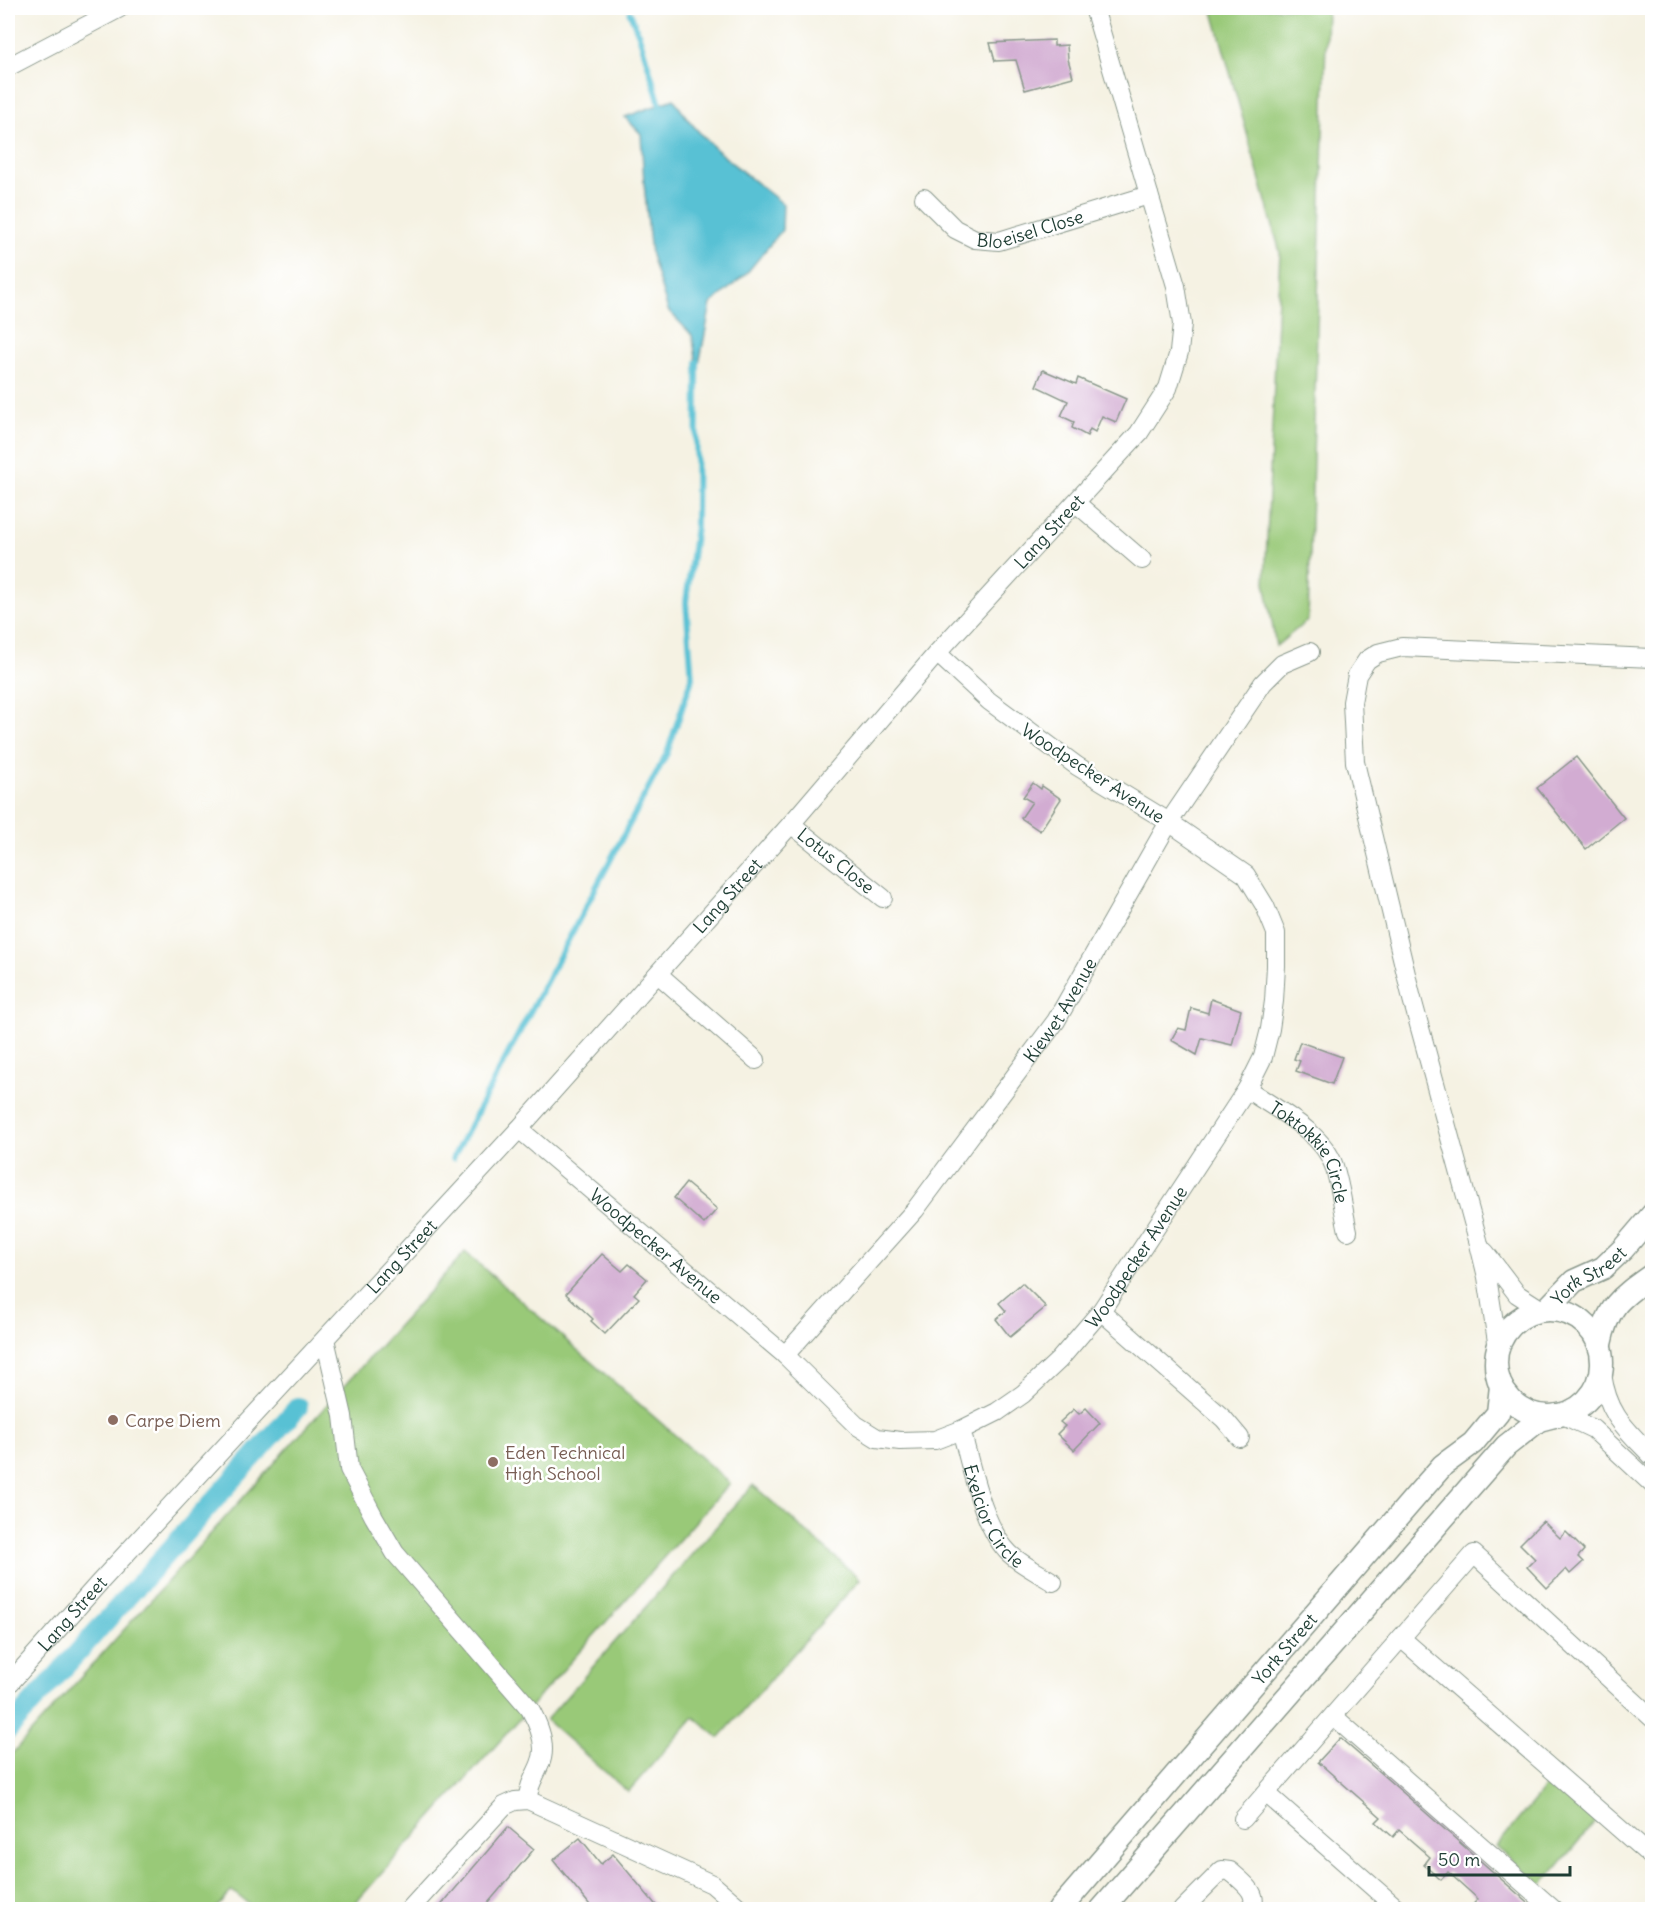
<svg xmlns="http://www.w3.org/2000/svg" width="1660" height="1917" viewBox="0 0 1660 1917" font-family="Delius,sans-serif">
	<rect width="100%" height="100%" fill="#fff"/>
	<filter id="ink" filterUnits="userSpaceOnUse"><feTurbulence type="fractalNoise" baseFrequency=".0167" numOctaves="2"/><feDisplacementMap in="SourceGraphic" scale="12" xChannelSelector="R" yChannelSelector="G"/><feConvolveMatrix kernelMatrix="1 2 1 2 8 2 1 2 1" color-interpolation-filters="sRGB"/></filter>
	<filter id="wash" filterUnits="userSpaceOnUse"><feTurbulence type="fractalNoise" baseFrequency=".008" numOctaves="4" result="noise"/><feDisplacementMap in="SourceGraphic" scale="24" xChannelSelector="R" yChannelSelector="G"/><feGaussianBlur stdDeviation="1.35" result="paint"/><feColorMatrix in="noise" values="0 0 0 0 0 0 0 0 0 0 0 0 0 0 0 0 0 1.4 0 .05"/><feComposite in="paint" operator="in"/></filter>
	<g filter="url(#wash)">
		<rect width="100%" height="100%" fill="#f5f2e3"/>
		<g fill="#99c978" stroke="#5c8356" stroke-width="1.5">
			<path d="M1212 8H1327L1308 620 1276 646 1265 582 1280 252Z"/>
			<path d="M465 1252 730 1483 350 1909H255L232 1891 215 1909 8 1910V1758Z"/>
			<path d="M753 1485 860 1579 719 1738 694 1717 628 1792 546 1720Z"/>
			<path d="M1550 1781 1597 1819 1542 1885 1496 1847Z"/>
		</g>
		<path fill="#58c1d4" stroke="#3c7f84" stroke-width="1.5" d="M674 99C700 143 744 172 783 204L782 230 746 274 711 304 698 369 692 335 668 310 651 255 644 183 641 134 625 117Z"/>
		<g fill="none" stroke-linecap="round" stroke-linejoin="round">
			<g stroke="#58c1d4" stroke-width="6">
				<path d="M630 13 639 35 662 111"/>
				<path d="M453 1158 667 753 692 679 686 602 696 526 697 362"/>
			</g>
			<path stroke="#58c1d4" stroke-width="20" d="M8 1730 298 1407"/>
		</g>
		<g id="blocks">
			<g fill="#d2acd2">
				<path d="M1054 40V46L1067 45 1068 59 1073 77 1025 90 1016 60 995 61 990 43Z"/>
				<path d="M1043 370 1076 384 1078 378 1126 399 1116 422 1102 416 1095 432 1090 429 1087 436 1072 428 1074 422 1061 416 1068 401 1036 386Z"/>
				<path d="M1576 757 1624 818 1586 849 1537 788Z"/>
				<path d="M1033 783 1041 789 1042 786 1061 799 1040 831 1021 818 1032 802 1023 797Z"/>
				<path d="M1211 999 1241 1010 1232 1045 1202 1038 1197 1055 1171 1040 1178 1028 1186 1030 1191 1008 1208 1013Z"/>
				<path d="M1300 1042 1342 1057 1332 1084 1296 1071 1300 1061 1294 1059Z"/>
				<path d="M686 1183 717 1209 704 1224 674 1198Z"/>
				<path d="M602 1254 622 1271 629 1264 647 1279 634 1294 639 1298 605 1334 591 1321 593 1319 566 1294Z"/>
				<path d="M1022 1283 1046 1307 1010 1337 996 1319 1006 1311 999 1303Z"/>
				<path d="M1086 1408 1100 1423 1074 1450 1057 1434 1065 1426 1060 1422 1074 1409 1079 1414Z"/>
				<path d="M1543 1521 1560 1538 1566 1532 1584 1550 1578 1557 1583 1562 1570 1574 1566 1569 1547 1588 1527 1567 1535 1559 1520 1544Z"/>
				<path d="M1340 1738 1416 1804 1536 1910H1468L1478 1899 1448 1872 1441 1880 1424 1865 1430 1857 1399 1830 1393 1837 1376 1822 1381 1817 1318 1762Z"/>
				<path d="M508 1827 534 1849 482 1910H437Z"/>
				<path d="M580 1838 601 1864 613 1854 660 1910H594L553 1860Z"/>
			</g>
		</g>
	</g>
	<g filter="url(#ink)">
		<use href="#blocks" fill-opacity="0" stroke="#8a988c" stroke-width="1.5"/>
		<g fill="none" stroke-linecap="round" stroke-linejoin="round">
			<defs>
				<g id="minor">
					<path d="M8 67 120 8"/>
					<path id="s1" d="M924 198 955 229 975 239 999 241 1149 195"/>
					<path d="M1076 503 1142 560"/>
					<path id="s2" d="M791 824 883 898"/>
					<path d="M658 974 756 1060"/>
					<path id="s3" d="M1247 1089C1275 1109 1323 1132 1334 1166 1341 1187 1343 1210 1348 1231"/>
					<path id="s4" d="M519 1129 785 1355 856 1425 877 1438 900 1441 935 1440 961 1430 997 1412 1023 1394 1059 1360 1101 1311 1247 1089 1263 1057 1270 1029 1274 1001 1276 966V933L1265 906 1246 875 1169 822 1077 766 989 701 937 653"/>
					<path d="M1485 1252 1517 1294 1542 1310"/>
					<path d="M1101 1311 1224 1419 1240 1438"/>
					<path d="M325 1339 343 1416 349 1469 374 1517 395 1553 530 1709C539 1725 548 1746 540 1764 535 1777 528 1785 528 1800"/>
					<path d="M1498 1348 1487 1277 1478 1240 1412 999 1355 762 1352 702 1357 675 1367 660 1378 653 1402 647 1652 658"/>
					<path id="s5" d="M785 1355 915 1210 1056 1021 1169 822 1263 683 1282 664 1310 652"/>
					<path d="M1602 1374C1608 1415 1625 1428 1652 1456"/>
					<path d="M1561 1414 1593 1429 1652 1484"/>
					<path id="s6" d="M961 1430C971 1465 983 1529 1010 1554 1022 1565 1039 1573 1053 1582"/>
					<path d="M1401 1638 1652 1857"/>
					<path id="s7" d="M8 1685 99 1583 519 1129 791 824 937 653 1139 433 1168 388 1179 352 1182 324 1176 286 1094 8"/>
					<path d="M1333 1716 1554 1910"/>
					<path d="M1266 1793 1399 1910"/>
					<path d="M1243 1819 1474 1554 1652 1718"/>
					<path d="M409 1910 504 1806 515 1801 528 1800 712 1884 742 1910"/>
					<path d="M1182 1910 1222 1870 1230 1871C1241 1881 1262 1894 1250 1910"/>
				</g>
				<g id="major">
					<path id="s8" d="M1547 1309 1574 1281 1603 1268 1623 1249 1652 1215"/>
					<circle cx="1549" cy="1363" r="53"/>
					<path d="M1600 1344C1608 1305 1621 1297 1652 1275"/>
					<path id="s9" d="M1059 1910 1416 1496 1443 1465 1473 1443 1498 1413 1501 1386"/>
					<path d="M1101 1910 1506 1446 1539 1420 1558 1415"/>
				</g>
			</defs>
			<use href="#minor" stroke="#8a988c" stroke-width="20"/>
			<use href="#major" stroke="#8a988c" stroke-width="25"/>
			<use href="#minor" stroke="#fff" stroke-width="18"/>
			<use href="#major" stroke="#fff" stroke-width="22"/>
		</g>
	</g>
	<g fill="#8d6e63" stroke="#fff" stroke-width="2">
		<circle cx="113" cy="1420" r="6"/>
		<circle cx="493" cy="1462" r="6"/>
	</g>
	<g text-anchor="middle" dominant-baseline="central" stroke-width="5" stroke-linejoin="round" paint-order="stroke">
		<g font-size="18" fill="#1f3d34" stroke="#fff">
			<text stroke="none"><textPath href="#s1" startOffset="123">Bloeisel Close</textPath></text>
			<text stroke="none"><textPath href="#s7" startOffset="1554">Lang Street</textPath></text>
			<text transform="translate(1093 773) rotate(33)">Woodpecker Avenue</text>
			<text stroke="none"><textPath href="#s2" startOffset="58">Lotus Close</textPath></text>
			<text stroke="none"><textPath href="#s7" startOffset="1068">Lang Street</textPath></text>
			<text stroke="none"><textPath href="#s5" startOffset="442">Kiewet Avenue</textPath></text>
			<text stroke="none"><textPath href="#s3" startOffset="93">Toktokkie Circle</textPath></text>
			<text stroke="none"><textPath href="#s4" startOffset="180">Woodpecker Avenue</textPath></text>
			<text stroke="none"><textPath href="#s7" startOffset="582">Lang Street</textPath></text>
			<text stroke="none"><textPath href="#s4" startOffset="810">Woodpecker Avenue</textPath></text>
			<text stroke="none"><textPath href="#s8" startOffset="54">York Street</textPath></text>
			<text stroke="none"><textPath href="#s6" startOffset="93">Exelcior Circle</textPath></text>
			<text stroke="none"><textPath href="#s7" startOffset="96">Lang Street</textPath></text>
			<text stroke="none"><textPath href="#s9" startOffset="345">York Street</textPath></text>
		</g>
		<g font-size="18" fill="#785e54" stroke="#fff" text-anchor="start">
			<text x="125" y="1420">Carpe Diem</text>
			<text x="505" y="1452">Eden Technical<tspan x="505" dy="21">High School</tspan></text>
		</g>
	</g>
	<rect width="1660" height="1917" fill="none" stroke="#fff" stroke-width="30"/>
	<path d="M1429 1866v9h141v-9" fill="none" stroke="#1f3d34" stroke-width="3"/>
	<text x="1438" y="1866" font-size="18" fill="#1f3d34" stroke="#ffffff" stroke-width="4.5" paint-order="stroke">50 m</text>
</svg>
